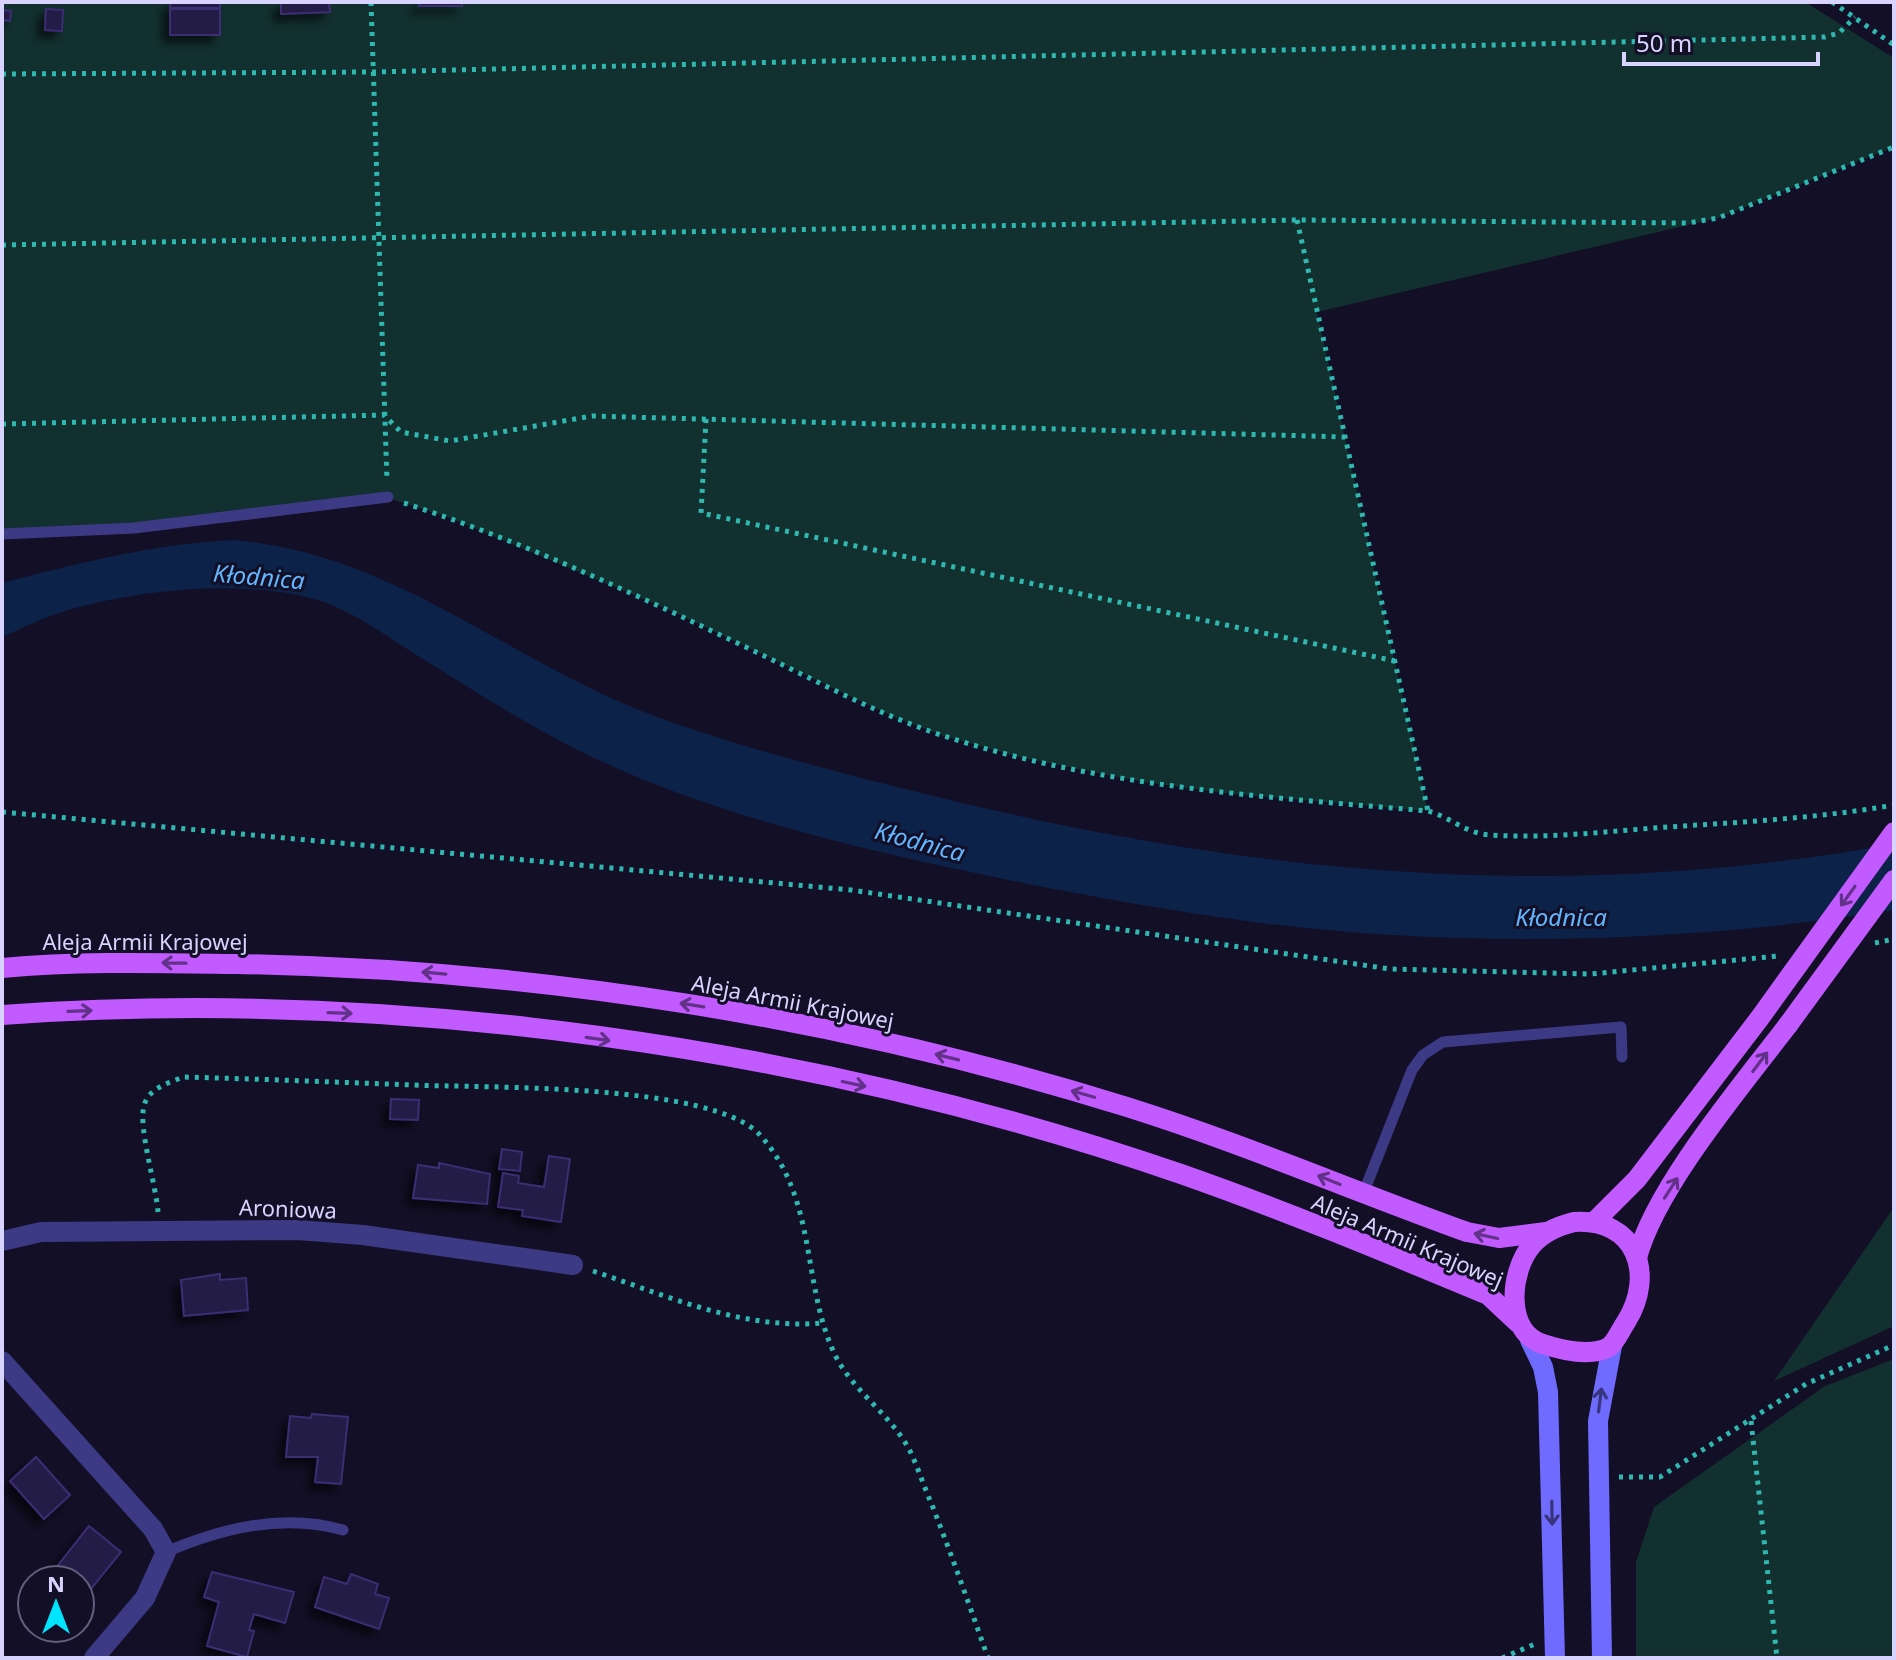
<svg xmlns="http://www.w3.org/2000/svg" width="1896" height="1660" viewBox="0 0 1896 1660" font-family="'Noto Sans',sans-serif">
	<defs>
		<filter id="shadow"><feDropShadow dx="-7" dy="7" stdDeviation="4" flood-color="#0009"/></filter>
	</defs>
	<rect width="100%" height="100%" fill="#130f26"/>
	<g fill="#12302f">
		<path d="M2 2H1805L1894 58V147L1718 218 1317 312 1428 811 1232 794 1143 782 1019 757 944 736 896 718 665 608 450 518 388 498 134 528 2 533Z"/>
		<path d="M1894 1207V1326L1774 1381Z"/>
		<path d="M1894 1359V1658H1636V1562L1654 1507 1825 1386Z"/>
	</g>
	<path fill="#0c2248" d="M233 540C394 552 513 665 660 718 747 749 836 772 926 794 1251 875 1562 904 1894 844V910C1685 943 1464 949 1254 922 1147 908 1038 887 933 864 822 839 707 810 603 762 537 732 476 692 415 654 387 637 360 616 329 604 255 576 131 589 56 614 38 620 20 629 2 637V583C79 563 153 544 233 540Z"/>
	<g fill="#241b47" stroke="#3b2d73" stroke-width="2" filter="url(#shadow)">
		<rect x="170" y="2" width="50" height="6"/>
		<path d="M281 2H329L330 12 281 14Z"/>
		<rect x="419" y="2" width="43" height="4"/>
		<path d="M46 9 63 10 62 31 45 30Z"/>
		<rect x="170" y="9" width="50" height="26"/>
		<path d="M2 10 11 11 10 21 2 20Z"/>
		<path d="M391 1099 419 1100 418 1120 390 1119Z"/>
		<path d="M502 1149 522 1152 520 1171 499 1169Z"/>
		<path d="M549 1156 570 1159 561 1222 522 1216 523 1210 498 1207 503 1173 519 1176 518 1183 544 1187Z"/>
		<path d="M439 1163 490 1174 487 1204 413 1198 418 1165 439 1168Z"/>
		<path d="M220 1274V1280L246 1278 248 1310 184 1316 181 1280Z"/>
		<path d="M312 1414 348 1417 341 1484 315 1482 318 1457H286L290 1416 311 1418Z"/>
		<path d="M36 1457 70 1495 44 1519 10 1481Z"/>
		<path d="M89 1526 121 1552 87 1594 80 1589V1580H69L55 1569Z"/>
		<path d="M212 1572 294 1592 285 1623 254 1614 249 1630 254 1631 247 1657 207 1646 219 1602 204 1597Z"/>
		<path d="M351 1574 378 1584 375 1594 389 1598 379 1629 315 1607 324 1577 347 1584Z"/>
	</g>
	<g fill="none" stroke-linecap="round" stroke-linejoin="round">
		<g stroke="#2fb8b0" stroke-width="5" stroke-dasharray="4 6" stroke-linecap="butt">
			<path d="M371 2 387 481"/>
			<path d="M1832 2 1894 45"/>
			<path d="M2 74 372 72 1825 37 1839 33 1855 17"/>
			<path d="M1297 220 1428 811"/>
			<path d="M2 245 1297 220 1688 223 1718 218 1894 147"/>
			<path d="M706 419 701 513 1395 661"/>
			<path d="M2 424 384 415 401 432 450 441 592 416 1345 437"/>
			<path d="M404 503C525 542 641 597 756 652 817 681 879 715 944 736 1100 787 1266 797 1428 811 1450 817 1467 834 1490 835 1548 839 1610 831 1668 827 1743 822 1820 818 1894 805"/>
			<path d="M2 812 851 890 1390 969 1591 974 1778 956"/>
			<path d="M1875 943 1894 939"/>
			<path d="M158 1212C156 1185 138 1127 144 1106 148 1088 169 1083 183 1077 259 1079 336 1082 412 1085 484 1088 713 1083 760 1135 818 1199 801 1283 835 1355 853 1391 890 1414 909 1449 918 1467 924 1487 932 1505 952 1556 970 1607 988 1658"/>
			<path d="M593 1271C668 1296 742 1330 822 1323"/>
			<path d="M1751 1421 1777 1658"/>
			<path d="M1619 1477H1660L1806 1384 1894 1345"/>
			<path d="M1502 1658 1535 1644"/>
		</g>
		<g stroke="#3d3a85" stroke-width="11">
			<path d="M2 534 134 528 388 497"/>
			<path d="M1363 1194 1412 1070 1423 1055 1443 1042 1621 1027 1622 1057"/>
			<path d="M166 1552C222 1528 283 1513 343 1530"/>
		</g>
		<g stroke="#3d3a85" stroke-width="20">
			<path d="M2 1241 41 1232 298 1230 363 1235 573 1265"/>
			<path d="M2 1361 153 1529 166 1552 145 1598 94 1658"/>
		</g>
		<g stroke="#6f6bff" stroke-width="20">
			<path d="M1530 1340 1543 1367 1548 1392 1555 1658"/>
			<path d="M1602 1658 1598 1421 1612 1346"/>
		</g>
		<g stroke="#c25bff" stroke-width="20">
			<path d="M2 968C80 961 158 963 236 964 537 969 839 1017 1127 1107 1242 1143 1353 1191 1467 1232L1499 1238 1546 1232"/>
			<path d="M2 1015C392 987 811 1046 1181 1174 1284 1210 1387 1253 1488 1295L1518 1323"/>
			<path d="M1574 1222C1636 1218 1656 1274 1626 1322 1621 1329 1616 1342 1609 1347 1591 1357 1561 1350 1543 1344 1505 1332 1509 1272 1532 1245 1543 1232 1558 1226 1574 1222Z"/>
			<path d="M1594 1222 1637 1179 1759 1019"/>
			<path d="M1637 1258C1655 1188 1743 1084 1788 1025"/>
		</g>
		<g stroke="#c25bff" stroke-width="20">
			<path d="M1759 1019 1894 832"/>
			<path d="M1788 1025 1894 880"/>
		</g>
	</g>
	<defs><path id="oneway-shaft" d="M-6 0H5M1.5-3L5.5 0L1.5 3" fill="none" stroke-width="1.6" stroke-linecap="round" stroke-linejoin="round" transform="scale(2)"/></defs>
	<g stroke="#623188">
		<use href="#oneway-shaft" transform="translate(1848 896) rotate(126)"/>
		<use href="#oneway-shaft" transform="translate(174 963) rotate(-179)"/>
		<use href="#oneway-shaft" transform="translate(434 973) rotate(-175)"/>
		<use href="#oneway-shaft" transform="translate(692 1005) rotate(-171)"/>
		<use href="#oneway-shaft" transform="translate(80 1011) rotate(-2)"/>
		<use href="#oneway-shaft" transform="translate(340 1013) rotate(2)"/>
		<use href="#oneway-shaft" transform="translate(598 1039) rotate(8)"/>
		<use href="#oneway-shaft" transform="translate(947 1057) rotate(-166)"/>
		<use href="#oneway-shaft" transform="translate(1760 1062) rotate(-53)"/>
		<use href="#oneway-shaft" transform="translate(854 1084) rotate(12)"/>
		<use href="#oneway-shaft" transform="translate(1083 1094) rotate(-164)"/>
		<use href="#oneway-shaft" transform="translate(1329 1180) rotate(-158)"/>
		<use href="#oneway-shaft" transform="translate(1671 1188) rotate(-57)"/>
		<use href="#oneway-shaft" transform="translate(1486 1236) rotate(-168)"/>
	</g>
	<g stroke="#38347d">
		<use href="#oneway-shaft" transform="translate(1600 1400) rotate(-83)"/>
		<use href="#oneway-shaft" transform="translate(1552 1513) rotate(89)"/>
	</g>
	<g text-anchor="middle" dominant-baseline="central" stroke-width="6" stroke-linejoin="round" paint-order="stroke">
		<g font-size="22" fill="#d9d4ff" stroke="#130f26">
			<text x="145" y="941">Aleja Armii Krajowej</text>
			<text transform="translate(793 1001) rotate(11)">Aleja Armii Krajowej</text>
			<text transform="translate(288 1208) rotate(2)">Aroniowa</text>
			<text transform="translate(1408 1240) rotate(23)">Aleja Armii Krajowej</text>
		</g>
		<g font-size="24" font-style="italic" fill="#62b6ff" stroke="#130f26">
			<text transform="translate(259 576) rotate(5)">Kłodnica</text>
			<text transform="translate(920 841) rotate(15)">Kłodnica</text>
			<text x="1561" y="916">Kłodnica</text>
		</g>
	</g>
	<rect width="1896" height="1660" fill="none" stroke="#d9d4ff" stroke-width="8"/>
	<g transform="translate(56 1604)"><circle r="38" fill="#130f26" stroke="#625e7d" stroke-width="2"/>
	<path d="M0-6L14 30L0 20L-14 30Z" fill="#00e5ff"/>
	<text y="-12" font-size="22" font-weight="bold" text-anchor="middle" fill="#d9d4ff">N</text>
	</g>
	<path d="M1624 52v12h194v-12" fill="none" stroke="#d9d4ff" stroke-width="4"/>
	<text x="1636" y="52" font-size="24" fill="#d9d4ff" stroke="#130f26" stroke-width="6" paint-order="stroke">50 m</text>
</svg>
